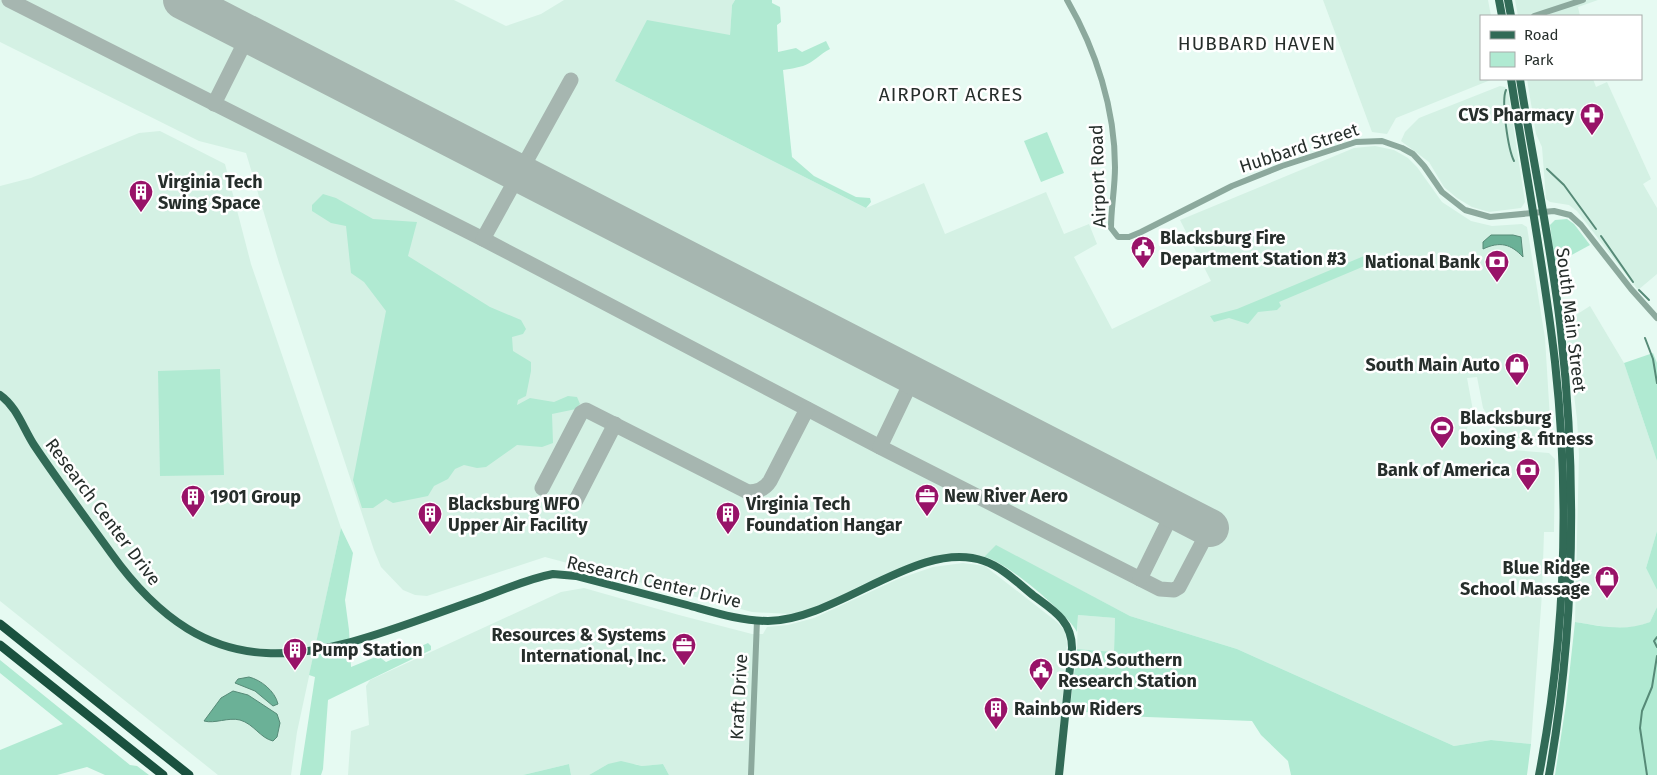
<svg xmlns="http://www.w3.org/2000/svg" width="1657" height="775" viewBox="0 0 1657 775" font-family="'Fira Sans',sans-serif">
	<rect width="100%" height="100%" fill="#e6faf2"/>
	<g fill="#d4f1e4">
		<path d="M0 0H454L506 26 541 14 564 0H735L732 5 730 36 615 81 866 208 924 183 945 234 1046 192 1064 234 1089 224 1097 244 1074 257 1112 329 1211 281 1180 220 1354 148 1375 146 1394 150 1408 158 1417 167 1442 202 1471 221 1492 226 1522 224 1527 227 1545 338 1551 435 1545 441 1516 438 1498 433 1494 430 1493 423 1483 408 1477 377 1467 378 1474 416 1466 430 1469 440 1473 442 1489 443 1513 450 1549 453 1555 459 1554 532H1544L1542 594 1531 744 1491 740 1454 746 1237 649 1130 616 996 546 984 557 965 554 946 555 806 611 790 614 752 612 545 557 427 596 415 595 403 590 381 567 374 550 279 263 246 153 199 141 0 42Z"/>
		<path d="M1323 0H1488L1491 16H1481V79H1493L1396 118 1387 134 1372 132Z"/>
		<path d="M1515 0H1598L1578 7 1580 16H1518Z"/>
		<path d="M1527 79H1593L1596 87 1607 82 1651 179 1643 184 1657 208V274L1638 290 1577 211 1569 205 1550 202 1546 199 1542 147 1536 134Z"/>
		<path d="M1500 86 1505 87 1508 92 1525 202 1521 208 1489 212 1472 207 1457 198 1444 187 1429 162 1401 141 1405 132 1419 118Z"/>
		<path d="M160 131 225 164 251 264 341 528 297 732 291 775H218L0 601V186L31 178 139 133Z"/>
		<path d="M1590 306 1624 363 1657 461V531L1646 568 1657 590V607L1650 622 1636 627 1613 628 1575 622 1579 455 1577 419 1565 322Z"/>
		<path d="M963 563 985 566 1057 622 1065 631 1067 644 1056 775H669L663 764 642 766 635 764H608L589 775H571L569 764 523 775H348L351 731 369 725 366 686 370 680 561 592 584 588 679 615 752 634H763L767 627 788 625 814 618 898 579 933 567Z"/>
		<path d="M1078 615 1115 618 1114 652 1077 649Z"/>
	</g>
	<g fill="#b0ead2">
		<path d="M735 0H772V3L780 7 781 22 777 25 778 52 796 48 802 52 826 41 830 49C820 54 813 63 803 66 796 68 789 69 783 70L792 157 814 176 856 197 870 198 871 202 866 208 615 81 647 20 730 35 732 5Z"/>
		<path d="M1047 132 1064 173 1041 182 1024 141Z"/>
		<path d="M323 194 336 198 373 219 417 222 408 256 490 307 521 320 526 329 523 334 512 337 513 351 531 362V371L526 396 518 400 517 405 530 398 554 402 568 396 577 397 580 404 576 409 552 414 553 443 542 447 517 445 486 467 477 468 464 465 455 469 448 479 434 486 428 496 393 503 386 499 373 508H362L353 480 386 311 364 282 351 273 346 226 331 223 312 211V205Z"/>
		<path d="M1567 219 1574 224 1590 245 1555 264 1550 225 1555 220Z"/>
		<path d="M1364 256 1368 259 1367 265 1279 302 1281 306 1277 310 1258 312 1248 324 1229 318 1214 322 1210 316 1237 309Z"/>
		<path d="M1653 353 1657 363V461L1624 363Z"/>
		<path d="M220 369 224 475 160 476 158 371Z"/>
		<path d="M341 528 353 553 345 600 349 630 351 667 378 656 386 662 428 643 431 646V650L328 700 323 769 321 775H300L315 677 309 675Z"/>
		<path d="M1657 531V590L1646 568Z"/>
		<path d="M996 545 1130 616 1237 649 1454 746 1491 740 1531 744 1527 775H1291L1288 761 1261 735 1252 721 1121 716 1117 713 1085 712 1073 714 1070 708 1077 649 1114 652 1115 618 1078 615 1077 632C1068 614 1003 559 984 557Z"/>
		<path d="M1657 607V775H1555L1566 704 1575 622C1600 626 1625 632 1650 622Z"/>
		<path d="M0 660 130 765 137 766 149 775H105L87 767 57 775H0V750L63 724 0 673Z"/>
		<path d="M621 761 642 766 663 764 669 775H589L608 764Z"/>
		<path d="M569 764 571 775H523Z"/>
	</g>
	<g fill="#6bb197" stroke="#568a77">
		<path d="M1491 235H1513L1521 237 1523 257C1511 244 1500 241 1483 249V242Z"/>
		<path d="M249 677C261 680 275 691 278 704L273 706 255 691 235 683 238 679Z"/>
		<path d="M233 691 248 695 277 714 280 723 277 737 273 741C260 738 254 724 240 720 228 717 215 724 204 721L221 698Z"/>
	</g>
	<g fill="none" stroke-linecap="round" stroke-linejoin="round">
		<g stroke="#568a77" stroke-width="2">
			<path d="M1506 90C1501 101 1508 149 1514 161"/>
			<path d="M1547 169 1564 185 1596 229"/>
			<path d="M1601 236 1633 282"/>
			<path d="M1639 290 1649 300"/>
			<path d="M1645 338 1653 359 1657 383"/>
			<path d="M1657 637 1654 641 1657 647"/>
			<path d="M1647 775 1640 728 1642 711 1652 687 1657 656"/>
		</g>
		<g stroke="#a6b6b0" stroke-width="15">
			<path d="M9 0 483 239 880 447 1160 589 1174 590 1179 587 1210 528"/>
			<path d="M214 104 249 34"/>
			<path d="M483 239 571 80"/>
			<path d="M880 447 914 376"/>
			<path d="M542 488 581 413 586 410 748 492C758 492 765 489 770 481L807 409"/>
			<path d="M574 504 615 424"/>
			<path d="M1140 579 1174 510"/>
		</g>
		<path stroke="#a6b6b0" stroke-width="38" d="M182 0 1210 528"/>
		<g stroke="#8ca99d" stroke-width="6">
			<path d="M1067 0C1096 50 1115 109 1115 167 1115 188 1111 208 1111 228L1118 237H1129L1141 232 1232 186 1282 166 1356 142 1382 141 1402 148 1413 154 1424 166 1442 192 1465 210 1490 217 1554 211 1570 215 1581 225 1631 289 1657 318"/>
			<path d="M1534 16 1583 0"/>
			<path d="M751 775 757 620"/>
		</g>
		<g stroke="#316a56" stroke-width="8">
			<path d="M1499 0 1502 16"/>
			<path d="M1508 0 1511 16"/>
			<path d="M1511 79C1526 173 1544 267 1555 362 1570 499 1565 640 1539 775"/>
			<path d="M1520 79C1533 162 1552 249 1561 332 1577 480 1575 628 1549 775"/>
			<path d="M0 395C17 407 23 428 34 445 58 481 85 517 111 553 221 707 330 651 478 599 503 590 527 579 553 574L576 576C613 586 650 595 687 605 713 612 740 621 768 621 838 620 919 538 984 561 1002 567 1019 584 1034 596 1053 610 1072 621 1072 648L1059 775"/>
		</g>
		<g stroke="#1a513f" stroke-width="9">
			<path d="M0 624 189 775"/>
			<path d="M0 645 163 775"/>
		</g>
	</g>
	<defs>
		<symbol id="pharmacy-pin" viewBox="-11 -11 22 30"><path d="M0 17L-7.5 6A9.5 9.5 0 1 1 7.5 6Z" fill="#981368" stroke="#fff"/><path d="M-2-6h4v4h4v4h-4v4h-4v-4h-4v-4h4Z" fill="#fff"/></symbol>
		<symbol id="building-pin" viewBox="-11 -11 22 30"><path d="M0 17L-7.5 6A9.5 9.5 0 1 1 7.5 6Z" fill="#981368" stroke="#fff"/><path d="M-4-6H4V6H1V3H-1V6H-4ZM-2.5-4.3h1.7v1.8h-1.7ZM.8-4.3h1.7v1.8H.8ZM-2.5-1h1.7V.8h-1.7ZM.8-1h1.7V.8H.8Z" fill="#fff"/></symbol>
		<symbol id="civic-pin" viewBox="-11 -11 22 30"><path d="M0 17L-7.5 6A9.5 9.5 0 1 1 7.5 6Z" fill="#981368" stroke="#fff"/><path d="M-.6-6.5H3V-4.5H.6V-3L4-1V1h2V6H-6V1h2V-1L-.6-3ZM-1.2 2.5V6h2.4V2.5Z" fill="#fff"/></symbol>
		<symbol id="bank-pin" viewBox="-11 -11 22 30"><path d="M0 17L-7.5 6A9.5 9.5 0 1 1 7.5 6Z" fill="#981368" stroke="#fff"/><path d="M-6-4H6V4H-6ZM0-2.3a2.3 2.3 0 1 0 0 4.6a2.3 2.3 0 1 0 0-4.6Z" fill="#fff"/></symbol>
		<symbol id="shop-pin" viewBox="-11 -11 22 30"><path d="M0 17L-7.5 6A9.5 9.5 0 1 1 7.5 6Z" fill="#981368" stroke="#fff"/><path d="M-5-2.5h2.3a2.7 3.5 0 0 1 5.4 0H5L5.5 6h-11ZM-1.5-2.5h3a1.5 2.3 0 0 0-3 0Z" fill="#fff"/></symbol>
		<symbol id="stadium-pin" viewBox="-11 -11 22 30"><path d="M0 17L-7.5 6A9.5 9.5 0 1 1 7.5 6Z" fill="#981368" stroke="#fff"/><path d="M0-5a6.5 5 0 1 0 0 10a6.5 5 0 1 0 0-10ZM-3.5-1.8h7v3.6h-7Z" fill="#fff"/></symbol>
		<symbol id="office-pin" viewBox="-11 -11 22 30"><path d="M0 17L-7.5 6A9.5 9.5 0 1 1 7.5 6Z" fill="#981368" stroke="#fff"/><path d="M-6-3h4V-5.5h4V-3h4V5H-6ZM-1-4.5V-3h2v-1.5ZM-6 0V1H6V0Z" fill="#fff"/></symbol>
	</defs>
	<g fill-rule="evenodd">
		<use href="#pharmacy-pin" x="1578" y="101" width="28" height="38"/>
		<use href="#building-pin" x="127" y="178" width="28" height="38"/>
		<use href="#civic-pin" x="1129" y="234" width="28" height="38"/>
		<use href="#bank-pin" x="1483" y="248" width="28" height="38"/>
		<use href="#shop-pin" x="1503" y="351" width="28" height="38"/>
		<use href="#stadium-pin" x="1428" y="414" width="28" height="38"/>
		<use href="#bank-pin" x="1514" y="456" width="28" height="38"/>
		<use href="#office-pin" x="913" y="482" width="28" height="38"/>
		<use href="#building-pin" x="179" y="483" width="28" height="38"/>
		<use href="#building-pin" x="416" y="500" width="28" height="38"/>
		<use href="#building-pin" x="714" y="500" width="28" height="38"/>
		<use href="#shop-pin" x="1593" y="564" width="28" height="38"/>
		<use href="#office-pin" x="670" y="631" width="28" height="38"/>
		<use href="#building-pin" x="281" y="636" width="28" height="38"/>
		<use href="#civic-pin" x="1027" y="656" width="28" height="38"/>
		<use href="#building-pin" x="982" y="695" width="28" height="38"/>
	</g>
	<g text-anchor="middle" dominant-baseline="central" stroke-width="5" stroke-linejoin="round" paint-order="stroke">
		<g font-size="18" font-weight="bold" fill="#262e2b" stroke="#fff" text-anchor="start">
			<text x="1574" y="115" text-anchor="end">CVS Pharmacy</text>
			<text x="158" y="182">Virginia Tech<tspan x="158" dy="21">Swing Space</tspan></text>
			<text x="1160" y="238">Blacksburg Fire<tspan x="1160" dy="21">Department Station #3</tspan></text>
			<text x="1480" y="262" text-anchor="end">National Bank</text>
			<text x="1500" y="365" text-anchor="end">South Main Auto</text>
			<text x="1460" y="418">Blacksburg<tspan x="1460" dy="21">boxing &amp; fitness</tspan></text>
			<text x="1510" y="470" text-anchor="end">Bank of America</text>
			<text x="944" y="496">New River Aero</text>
			<text x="210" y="497">1901 Group</text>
			<text x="448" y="504">Blacksburg WFO<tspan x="448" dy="21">Upper Air Facility</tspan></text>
			<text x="746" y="504">Virginia Tech<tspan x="746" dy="21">Foundation Hangar</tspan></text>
			<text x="1590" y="568" text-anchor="end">Blue Ridge<tspan x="1590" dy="21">School Massage</tspan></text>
			<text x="666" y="635" text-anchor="end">Resources &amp; Systems<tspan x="666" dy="21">International, Inc.</tspan></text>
			<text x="312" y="650">Pump Station</text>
			<text x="1058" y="660">USDA Southern<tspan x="1058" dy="21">Research Station</tspan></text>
			<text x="1014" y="709">Rainbow Riders</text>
		</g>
		<g font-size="18" fill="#262e2b" stroke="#fff">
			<text transform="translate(1299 148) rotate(-18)">Hubbard Street</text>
			<text transform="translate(1098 176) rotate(-92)">Airport Road</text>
			<text transform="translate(1571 320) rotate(83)">South Main Street</text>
			<text transform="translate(103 512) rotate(53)">Research Center Drive</text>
			<text transform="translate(654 582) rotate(13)">Research Center Drive</text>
			<text transform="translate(739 697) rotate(-87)">Kraft Drive</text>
		</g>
		<g font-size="19" letter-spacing="1" fill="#262e2b" stroke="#fff">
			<text x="1257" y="43">HUBBARD HAVEN</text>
			<text x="951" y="94">AIRPORT ACRES</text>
		</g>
	</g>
	<rect x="1480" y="15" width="162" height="65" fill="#ffffff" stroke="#a8abaa"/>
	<rect x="1490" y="31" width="25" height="8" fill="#316a56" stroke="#a8abaa"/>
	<text x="1524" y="40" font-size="15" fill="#262e2b">Road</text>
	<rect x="1490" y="52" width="25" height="15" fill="#b0ead2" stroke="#a8abaa"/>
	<text x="1524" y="65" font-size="15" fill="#262e2b">Park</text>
</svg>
